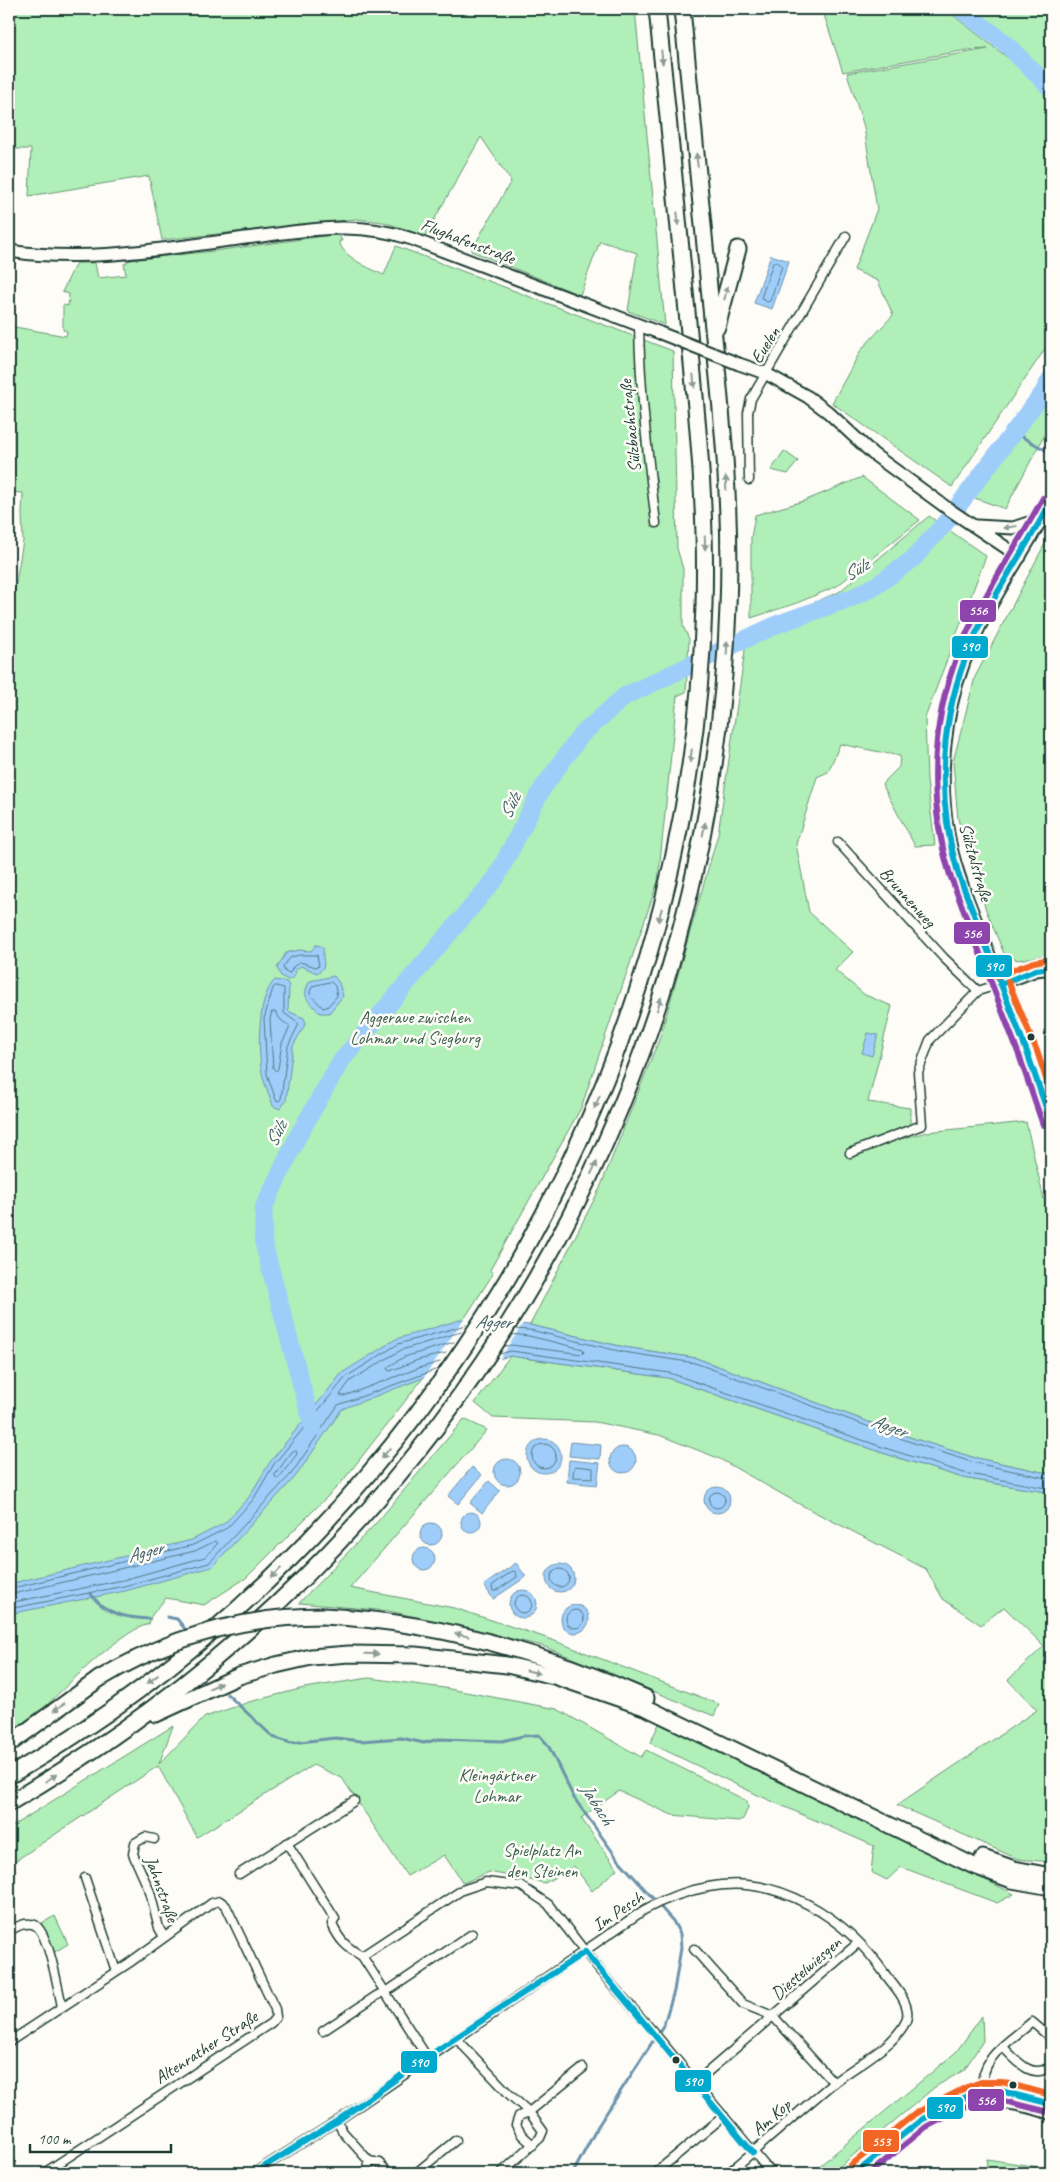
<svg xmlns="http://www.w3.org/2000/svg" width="1060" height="2182" viewBox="0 0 1060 2182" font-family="Caveat,sans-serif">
	<rect width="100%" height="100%" fill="#fdfcf7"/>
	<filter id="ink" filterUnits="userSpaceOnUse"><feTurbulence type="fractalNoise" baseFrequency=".02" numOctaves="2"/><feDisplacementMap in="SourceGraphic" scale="10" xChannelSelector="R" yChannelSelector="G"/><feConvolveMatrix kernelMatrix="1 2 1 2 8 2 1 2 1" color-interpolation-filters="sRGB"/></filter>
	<g filter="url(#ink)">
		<g fill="#b0efb7" stroke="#689676">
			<path d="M9 9H635L665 325 628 311 637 253 600 241 580 295 471 251 511 181 481 137 425 236 383 222 356 219 162 240 149 176 29 196 31 149H9Z"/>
			<path d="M822 9H945L1021 68 1020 54 964 9H1051V340L952 487 832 403 861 350 893 315 878 281 854 270 877 209 864 127 847 73 988 49 967 50 843 72Z"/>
			<path d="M339 234 342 241H339C342 257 371 269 384 275L396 246 673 351 677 548 683 569V626L689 639 686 692 677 696 658 881 581 1108 490 1270 493 1274 441 1355 342 1482 246 1578 204 1605 166 1598 151 1616 149 1624C115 1632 47 1706 19 1733L9 1739V607L12 606 23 541 22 513 23 493 9 492V326L66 336 67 331 63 330V305L68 306 69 294 62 292 76 263H95L98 278 126 275 124 264 130 260 214 251Z"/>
			<path d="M1051 376V423L1005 509 972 497Z"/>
			<path d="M784 451 798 461 788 474 771 470Z"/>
			<path d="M862 477 920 520 837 586 797 603 751 618V538L755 515 804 501Z"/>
			<path d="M929 516 986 556 925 718 927 780 935 845 915 846 882 784 899 767 900 756 840 744 828 772 817 777 796 844 809 912 853 952 835 970 865 995 892 1006 868 1102 910 1108V1128L855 1151 927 1132 1026 1122 1051 1230V1474L972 1457 909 1437 696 1358 624 1347 530 1325 600 1188 660 1037 718 834 748 630 839 592Z"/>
			<path d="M1051 532V954L1018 960 1005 956 986 910 958 819 953 762 975 677Z"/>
			<path d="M510 1356 668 1378 883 1453 963 1478 1051 1493V1862L1018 1859 897 1805 1037 1710 1008 1680 1044 1646 1004 1607 981 1625 943 1599 926 1569 801 1505 718 1458 659 1435 595 1422 493 1418 475 1403Z"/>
			<path d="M464 1419 487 1430 350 1588 454 1608 547 1638 719 1704 714 1716 543 1646 389 1611 299 1603 378 1521Z"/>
			<path d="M369 1678 444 1688 557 1709 641 1757 646 1750 747 1801 748 1808 743 1819 738 1821 672 1815 619 1791 581 1818 617 1869 592 1891 574 1866 545 1883 489 1872 463 1883 444 1855 407 1876 342 1778 313 1765 197 1837 158 1766 9 1865V1828L173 1726 159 1764 205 1717 249 1702 304 1688Z"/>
			<path d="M659 1724 770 1773 1014 1894 997 1903 901 1867 887 1880 871 1872 874 1846 760 1796 650 1743Z"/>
			<path d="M55 1916 68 1944 53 1953 40 1924Z"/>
			<path d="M982 2016 983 2041 964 2070 935 2087 832 2173H811L956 2052Z"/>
			<path d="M987 2159 1051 2169V2173H986Z"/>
		</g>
		<g fill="#9fcdfa" stroke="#6c93ab">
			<path d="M771 255 789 261 772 309 754 303Z"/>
			<path d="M316 945 321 946C326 953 323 947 323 954 323 964 327 967 317 973L301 966 296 970 294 977 288 980 281 976 277 968 286 953 299 950 311 951Z"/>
			<path d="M334 976 339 983 343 996 329 1013H320C309 1001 300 998 310 981Z"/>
			<path d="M275 980 287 982 289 987 288 1011 304 1018 306 1023 293 1046 286 1101 280 1109 273 1106C270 1096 265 1086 263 1077 257 1055 257 996 275 980Z"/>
			<path d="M868 1033 878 1035 872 1056 862 1053Z"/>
			<path d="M463 1319 530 1325 624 1347 696 1358 909 1437 972 1457 1051 1474V1493L963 1478 883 1453 668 1378 510 1356 423 1378 342 1409 296 1476 212 1567 125 1591 9 1614V1584L192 1540 225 1523 249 1497 270 1462 342 1373 396 1339Z"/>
			<circle cx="544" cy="1456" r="17"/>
			<path d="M571 1442 601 1445 600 1459 569 1456Z"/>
			<circle cx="623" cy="1460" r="13"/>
			<circle cx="507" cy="1472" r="13"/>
			<path d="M569 1460 600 1463 597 1485 567 1482Z"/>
			<path d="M472 1467 482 1475 458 1504 448 1496Z"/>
			<path d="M489 1481 500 1491 482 1513 470 1503Z"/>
			<circle cx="717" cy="1500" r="13"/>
			<circle cx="471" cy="1522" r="10"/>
			<circle cx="431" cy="1534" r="11"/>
			<circle cx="424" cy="1559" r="11"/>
			<path d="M516 1563 526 1577 493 1599 484 1585Z"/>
			<circle cx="560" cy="1578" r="14"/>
			<circle cx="523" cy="1604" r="14"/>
			<circle cx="575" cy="1619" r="14"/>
		</g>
		<path fill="#fdfcf7" d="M465 1317 524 1322 498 1362 421 1382Z"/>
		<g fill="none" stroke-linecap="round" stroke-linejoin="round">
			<g stroke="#527783" stroke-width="1">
				<path d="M776 262 782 266 770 301 767 302 761 298 773 263Z"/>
				<path d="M299 955H317L319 966 316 967 300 962 293 967 290 973 285 972 283 967 290 958Z"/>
				<path d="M331 982 335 986 337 996 327 1007 323 1008 310 994V991L313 986Z"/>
				<path d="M276 986 284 988V1013L299 1024 288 1046 281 1099 279 1101 276 1100 267 1074 264 1019 273 988Z"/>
				<path d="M272 1012H276L280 1019 290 1027 282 1043 278 1069 276 1071 273 1068 270 1020Z"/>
				<path d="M514 1329 530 1330 623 1352 695 1363 908 1441 971 1462 1051 1479"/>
				<path d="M501 1347 511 1345 582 1354 584 1352 583 1349 529 1336 510 1334"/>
				<path d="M446 1353 418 1360 390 1371 387 1369 388 1367 404 1357 454 1342"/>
				<path d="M496 1355 511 1351 670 1373 885 1448 964 1473 1051 1489"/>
				<path d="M440 1362 419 1368 344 1396 340 1395 350 1381 401 1350 461 1332"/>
				<circle cx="544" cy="1456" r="12"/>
				<path d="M293 1451H296L297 1454 279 1478H276L275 1475Z"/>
				<path d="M575 1466 593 1468V1478L573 1477Z"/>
				<circle cx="717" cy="1500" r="8"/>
				<circle cx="560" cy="1578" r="9"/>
				<path d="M513 1571 516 1572 517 1577 496 1591H493L492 1586Z"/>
				<path d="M9 1589 193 1545 227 1528 253 1500 274 1464 346 1377 398 1344 466 1325"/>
				<path d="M9 1595 195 1551 215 1541 218 1543 205 1557 123 1580 9 1603"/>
				<circle cx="523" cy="1604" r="9"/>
				<path d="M9 1609 124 1586 209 1563 292 1473 338 1405 435 1370"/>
				<circle cx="575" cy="1619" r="9"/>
			</g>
			<g stroke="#6c93ab" stroke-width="3">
				<path d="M1013 432 1049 452"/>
				<path d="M91 1594C104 1614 127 1618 149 1619"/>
				<path d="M167 1617 177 1619 185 1629"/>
				<path d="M227 1694 273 1737 291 1743 335 1738 361 1741 401 1738 424 1743 439 1739 502 1741 523 1736 539 1735 548 1745 574 1798 617 1858 673 1921 680 1934 681 1948 674 1991 664 2024 598 2126 573 2173"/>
			</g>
			<g stroke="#9fcdfa" stroke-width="18">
				<path d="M960 9 1004 42 1051 89"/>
				<path d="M313 1428 263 1241 264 1207 298 1136 341 1061 496 878 542 789 581 735 625 696 778 624 854 597 877 585 913 559 946 522 1043 393 1051 378"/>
			</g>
			<defs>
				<g id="minor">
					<path d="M639 325C640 391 648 457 656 523"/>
					<path d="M749 480 748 413 751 399 846 236"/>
					<path d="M838 842 943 957 978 991"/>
					<path d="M850 1153 922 1125 918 1072 930 1040 978 991 1000 984"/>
					<path d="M154 1839 145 1837 135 1843 133 1854 150 1892 159 1928 164 1937"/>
					<path d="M287 1843 335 1919 332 1924C339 1940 347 1948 362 1956L427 2057"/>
					<path d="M239 1874 354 1801"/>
					<path d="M85 1878 116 1971"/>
					<path d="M9 1931C16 1927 26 1921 35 1925 49 1933 58 1990 62 2006"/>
					<path d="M694 1949 743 2004 773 2016 834 2083"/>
					<path d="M362 1956 462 1890 486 1882 521 1886 548 1904 601 1972 650 2028 771 2173"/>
					<path d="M323 2031 376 1996 392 1988 472 1934"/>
					<path d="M456 2038 510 2095 529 2112 543 2131 540 2138 501 2173"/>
					<path d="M9 2042 129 1963 212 1903 220 1901 226 1906 275 2009 276 2017 271 2023 44 2173"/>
					<path d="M1003 2047C1016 2060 1033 2082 1051 2065"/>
					<path d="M696 2082 858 1943"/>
					<path d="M982 2094C979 2056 1007 2044 1032 2022L1051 2038"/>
					<path d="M337 2121 343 2132 369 2161"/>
					<path d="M533 2145 522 2135 516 2125 519 2116 529 2112 583 2068"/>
					<path d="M254 2173 337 2121 644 1910C664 1899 685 1891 708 1887 778 1873 847 1919 885 1974 893 1985 910 2002 907 2017 906 2025 896 2036 890 2042 872 2058 851 2069 832 2084 797 2113 763 2144 728 2173"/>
					<path d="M368 2173 369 2161 379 2163 389 2173"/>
					<path d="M416 2173 456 2140"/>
					<path d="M655 2173 724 2116"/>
				</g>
				<g id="secondary">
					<path d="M9 251C92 264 179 246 262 236 314 229 360 221 412 239L660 333"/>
					<path d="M739 364 765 373 808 397 828 412 873 454 947 508 1020 557"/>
					<path d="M1051 502C1023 555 985 606 964 662 944 715 938 777 948 833 954 869 969 903 982 937 1006 999 1032 1059 1051 1122"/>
					<path d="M977 526 1013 528 1043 518"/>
					<path d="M1000 984 1036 970 1051 968"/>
					<path d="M960 2103C992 2100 1021 2102 1051 2114"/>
					<path d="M856 2173 921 2120 970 2095 982 2091H1001L1026 2096 1051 2104"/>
				</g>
				<g id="motorway">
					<path d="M717 327 738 249"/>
					<path d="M323 1616C436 1621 543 1652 646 1698"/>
					<path d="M156 1714 239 1676 276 1665 311 1657 349 1654 415 1655 507 1665 554 1676 647 1708 972 1865 1012 1880 1051 1887"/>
					<path d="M9 1744 99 1679"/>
					<path d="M9 1776C423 1535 691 1084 704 605 707 510 697 416 688 322 678 218 668 113 657 9"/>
					<path d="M9 1803C441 1552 711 1107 728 607 732 510 722 414 712 318 702 215 692 112 682 9"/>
					<path d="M983 1858 1014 1869 1051 1876"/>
				</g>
			</defs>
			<use href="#minor" stroke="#1f3d34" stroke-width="11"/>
			<use href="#secondary" stroke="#1f3d34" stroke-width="15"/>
			<use href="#motorway" stroke="#1f3d34" stroke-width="19"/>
			<use href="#minor" stroke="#fdfcf7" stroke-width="8"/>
			<use href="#secondary" stroke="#fdfcf7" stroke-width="11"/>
			<use href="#motorway" stroke="#fdfcf7" stroke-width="15"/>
			<defs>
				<path id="secondary-bridge" d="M660 333 739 364"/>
				<path id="motorway-bridge" d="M99 1679C169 1637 242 1616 323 1616"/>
			</defs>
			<use href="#secondary-bridge" stroke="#1f3d34" stroke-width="15" stroke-linecap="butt"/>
			<use href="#motorway-bridge" stroke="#1f3d34" stroke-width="19" stroke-linecap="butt"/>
			<use href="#secondary-bridge" stroke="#fdfcf7" stroke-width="11"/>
			<use href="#motorway-bridge" stroke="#fdfcf7" stroke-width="15"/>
			<defs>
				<g id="bus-1">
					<path d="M1051 502C1025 549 994 593 972 642 940 715 935 796 958 873L1027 1052 1051 1122"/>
					<path d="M1000 984 1036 970 1051 968"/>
					<path d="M585 1952 753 2153"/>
					<path d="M254 2173 337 2121 427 2057 585 1952"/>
					<path d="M856 2173 921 2120 970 2095 982 2091H1001L1051 2104"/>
				</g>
				<g id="bus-2">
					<path d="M1043 1125 1019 1055 950 875C926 797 931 712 965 637 987 589 1018 544 1043 498"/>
					<path d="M870 2173 926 2127 973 2103 983 2100H1000L1048 2112"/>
				</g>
				<g id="bus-3">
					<path d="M997 976 1034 962 1050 959"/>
					<path d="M1008 981 1037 1051 1051 1094"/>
					<path d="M850 2166 916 2113 967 2087 981 2082H1002L1051 2095"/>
				</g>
			</defs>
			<use href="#bus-1" stroke="#fdfcf7" stroke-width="10"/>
			<use href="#bus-2" stroke="#fdfcf7" stroke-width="10"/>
			<use href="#bus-3" stroke="#fdfcf7" stroke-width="10"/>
			<use href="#bus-1" stroke="#00a9ce" stroke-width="6"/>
			<use href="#bus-2" stroke="#8e44ad" stroke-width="6"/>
			<use href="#bus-3" stroke="#f26522" stroke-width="6"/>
		</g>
		<defs><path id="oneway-solid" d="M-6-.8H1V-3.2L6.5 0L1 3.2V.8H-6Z" transform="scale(1.25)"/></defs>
		<g fill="#8e9c96">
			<use href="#oneway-solid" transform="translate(662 57) rotate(84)"/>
			<use href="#oneway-solid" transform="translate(697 160) rotate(-96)"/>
			<use href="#oneway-solid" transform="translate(678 219) rotate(84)"/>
			<use href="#oneway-solid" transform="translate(726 293) rotate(-76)"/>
			<use href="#oneway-solid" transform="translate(694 381) rotate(84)"/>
			<use href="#oneway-solid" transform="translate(726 483) rotate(-92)"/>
			<use href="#oneway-solid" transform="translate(1010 527) rotate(173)"/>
			<use href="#oneway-solid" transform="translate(705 543) rotate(88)"/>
			<use href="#oneway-solid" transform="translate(727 648) rotate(-87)"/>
			<use href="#oneway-solid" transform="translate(691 756) rotate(97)"/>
			<use href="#oneway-solid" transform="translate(704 829) rotate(-79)"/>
			<use href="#oneway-solid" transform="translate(660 915) rotate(105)"/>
			<use href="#oneway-solid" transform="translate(659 1004) rotate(-73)"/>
			<use href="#oneway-solid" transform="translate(597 1102) rotate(114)"/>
			<use href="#oneway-solid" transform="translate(594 1168) rotate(-64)"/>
			<use href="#oneway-solid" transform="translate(386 1453) rotate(129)"/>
			<use href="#oneway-solid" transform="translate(276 1573) rotate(136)"/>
			<use href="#oneway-solid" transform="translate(462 1635) rotate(-167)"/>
			<use href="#oneway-solid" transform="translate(372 1654) rotate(1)"/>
			<use href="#oneway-solid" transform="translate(533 1672) rotate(13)"/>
			<use href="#oneway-solid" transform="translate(153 1679) rotate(142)"/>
			<use href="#oneway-solid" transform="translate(215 1686) rotate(-23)"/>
			<use href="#oneway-solid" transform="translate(59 1707) rotate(145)"/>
			<use href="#oneway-solid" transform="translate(51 1778) rotate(-32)"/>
		</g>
	</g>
	<g fill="#1f3d34" stroke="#fdfcf7" stroke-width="2">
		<circle cx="1031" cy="1037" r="4.5"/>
		<circle cx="676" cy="2060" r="4.5"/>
		<circle cx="1013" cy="2085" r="4.5"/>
	</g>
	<g text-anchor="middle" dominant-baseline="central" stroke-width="5" stroke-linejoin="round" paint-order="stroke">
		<g font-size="18" fill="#1f3d34" stroke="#fdfcf7">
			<text transform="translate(468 241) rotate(21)">Flughafenstraße</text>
			<text transform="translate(765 345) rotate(-58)">Euelen</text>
			<text transform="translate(630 426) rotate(-96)">Sülzbachstraße</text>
			<text transform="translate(976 862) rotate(74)">Sülztalstraße</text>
			<text transform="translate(908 897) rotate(48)">Brunnenweg</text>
			<text transform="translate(162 1889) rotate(70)">Jahnstraße</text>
			<text transform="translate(618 1911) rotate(-34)">Im Pesch</text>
			<text transform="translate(806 1968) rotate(-41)">Diestelwiesgen</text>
			<text transform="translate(206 2047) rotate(-33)">Altenrather Straße</text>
			<text transform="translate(771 2117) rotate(-41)">Am Kop</text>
		</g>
		<g font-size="18" fill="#3c614e" stroke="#fdfcf7">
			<text x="415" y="1017">Aggeraue zwischen<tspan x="415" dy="21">Lohmar und Siegburg</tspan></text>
			<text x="497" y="1775">Kleingärtner<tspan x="497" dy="21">Lohmar</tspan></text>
			<text x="542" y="1850">Spielplatz An<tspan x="542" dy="21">den Steinen</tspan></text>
		</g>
		<g font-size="19" font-style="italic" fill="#3f6166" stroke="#fdfcf7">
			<text transform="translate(856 570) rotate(-30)">Sülz</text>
			<text transform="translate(510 806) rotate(-63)">Sülz</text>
			<text transform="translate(276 1134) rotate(-63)">Sülz</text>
			<text transform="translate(493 1322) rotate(1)">Agger</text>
			<text transform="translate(889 1426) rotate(20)">Agger</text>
			<text transform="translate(145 1552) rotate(-15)">Agger</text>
			<text transform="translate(597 1804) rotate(57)">Jabach</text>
		</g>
	</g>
	<g stroke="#fdfcf7" stroke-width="2">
		<rect x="959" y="599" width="38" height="24" rx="5" fill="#8e44ad"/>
		<rect x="951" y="635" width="38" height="24" rx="5" fill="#00a9ce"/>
		<rect x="953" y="921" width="38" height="24" rx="5" fill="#8e44ad"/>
		<rect x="975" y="954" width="38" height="24" rx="5" fill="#00a9ce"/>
		<rect x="400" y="2050" width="38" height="24" rx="5" fill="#00a9ce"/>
		<rect x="674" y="2069" width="38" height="24" rx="5" fill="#00a9ce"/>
		<rect x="967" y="2088" width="38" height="24" rx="5" fill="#8e44ad"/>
		<rect x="926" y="2096" width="38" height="24" rx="5" fill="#00a9ce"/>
		<rect x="862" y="2129" width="38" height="24" rx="5" fill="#f26522"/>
	</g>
	<g font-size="14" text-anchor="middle" font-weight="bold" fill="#fff">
		<text x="978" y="615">556</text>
		<text x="970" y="651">590</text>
		<text x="972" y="938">556</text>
		<text x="994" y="971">590</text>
		<text x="419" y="2067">590</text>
		<text x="693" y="2086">590</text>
		<text x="986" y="2105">556</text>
		<text x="945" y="2112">590</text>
		<text x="881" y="2146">553</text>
	</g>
	<rect width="1060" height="2182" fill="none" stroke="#fdfcf7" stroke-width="30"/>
	<rect x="15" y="15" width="1030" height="2152" fill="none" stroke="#1f3d34" stroke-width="2" filter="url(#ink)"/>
	<path d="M30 2144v8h141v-8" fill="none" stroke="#1f3d34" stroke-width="2.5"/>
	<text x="38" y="2144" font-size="15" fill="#1f3d34" stroke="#fdfcf7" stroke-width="4" paint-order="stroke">100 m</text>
</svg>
